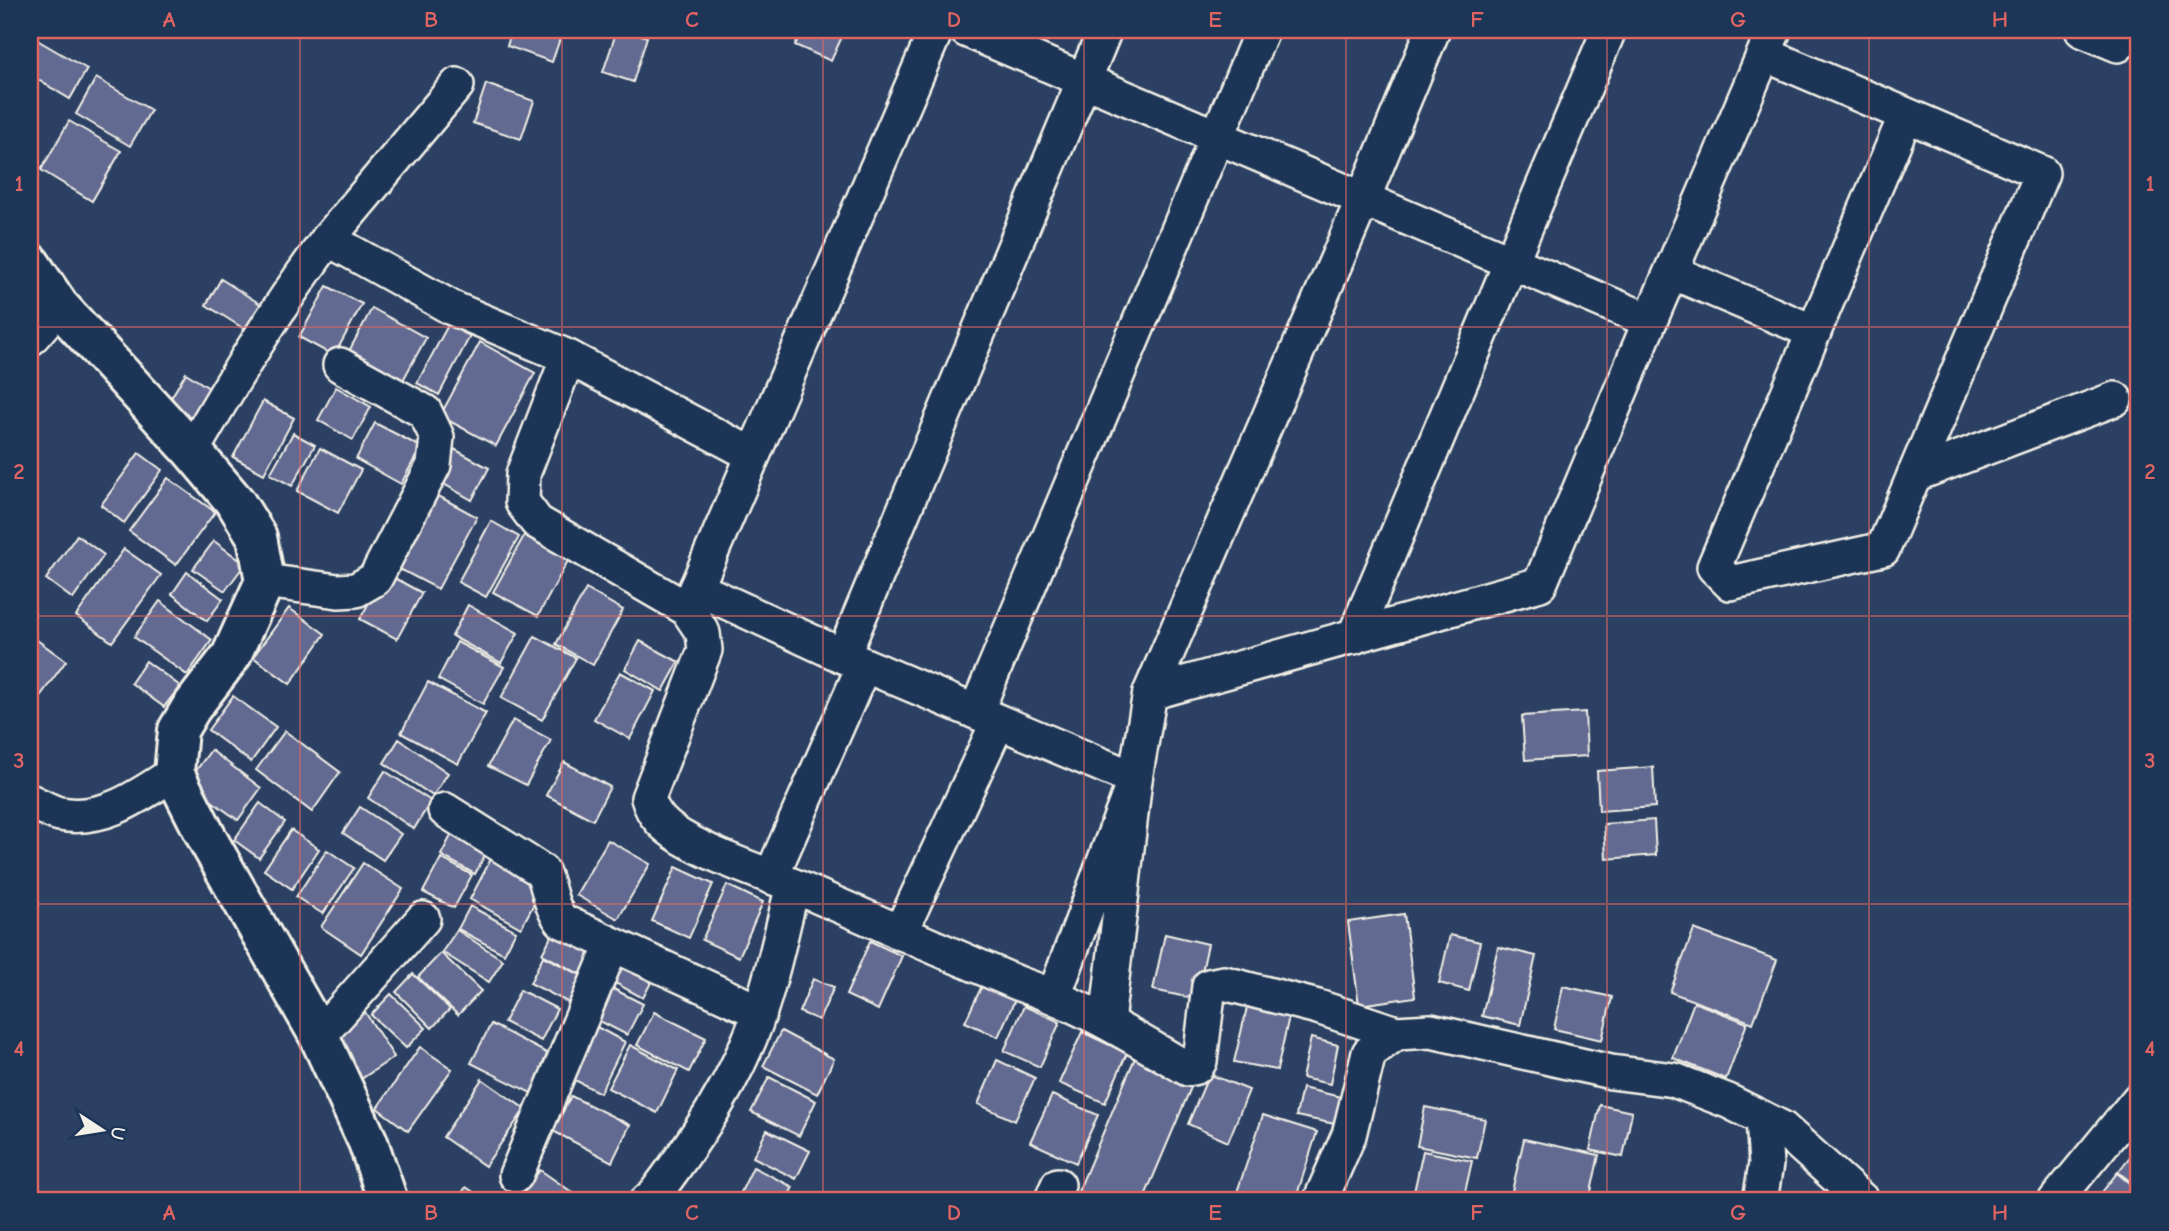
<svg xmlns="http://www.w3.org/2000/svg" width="2169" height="1231" viewBox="0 0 2169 1231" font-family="'Comic Neue',sans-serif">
	<rect width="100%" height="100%" fill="#2b4063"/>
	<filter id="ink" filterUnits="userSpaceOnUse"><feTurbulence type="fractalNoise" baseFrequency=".0143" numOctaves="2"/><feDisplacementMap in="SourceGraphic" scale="14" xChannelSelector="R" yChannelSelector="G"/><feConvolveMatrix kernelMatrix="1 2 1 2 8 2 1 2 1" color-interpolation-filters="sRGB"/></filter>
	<g filter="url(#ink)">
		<g fill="#626a91" stroke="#f4f1e8" stroke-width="2">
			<path d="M512 30H563L552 62 507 46Z"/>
			<path d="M617 30H626L647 37 633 82 603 72Z"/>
			<path d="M802 30H845L831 61 795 45Z"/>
			<path d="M32 37 87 69 70 99 30 75Z"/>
			<path d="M96 78 151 110 130 146 76 114Z"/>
			<path d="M486 84 534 101 521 139 473 123Z"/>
			<path d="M69 121 121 151 92 201 41 170Z"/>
			<path d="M221 279 265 307 249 332 206 305Z"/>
			<path d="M327 286 362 304 334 356 299 337Z"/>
			<path d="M372 308 426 338 402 382 348 353Z"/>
			<path d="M448 325 470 336 439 395 417 383Z"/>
			<path d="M480 342 535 373 496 446 440 416Z"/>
			<path d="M186 373 215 392 195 424 166 406Z"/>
			<path d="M336 387 371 407 353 440 318 420Z"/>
			<path d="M263 401 294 418 264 474 233 457Z"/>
			<path d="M375 423 421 447 401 484 356 459Z"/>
			<path d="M293 433 315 445 292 486 270 474Z"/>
			<path d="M320 448 361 470 338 513 297 491Z"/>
			<path d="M454 449 489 468 472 500 437 480Z"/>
			<path d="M139 453 162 470 124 523 101 505Z"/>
			<path d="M168 478 215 512 176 565 129 531Z"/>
			<path d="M431 492 477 517 438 589 392 565Z"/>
			<path d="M491 521 519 537 486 597 458 582Z"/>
			<path d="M525 534 569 559 538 616 493 592Z"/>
			<path d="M77 535 104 555 73 599 46 579Z"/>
			<path d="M214 541 245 564 225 591 193 569Z"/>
			<path d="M124 549 161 575 112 642 76 616Z"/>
			<path d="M187 572 223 599 207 621 172 594Z"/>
			<path d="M385 573 422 593 397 639 360 619Z"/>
			<path d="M586 589 623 610 593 665 556 644Z"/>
			<path d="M160 601 212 640 187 675 134 637Z"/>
			<path d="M468 605 518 633 501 663 452 636Z"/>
			<path d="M289 608 325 634 290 684 253 657Z"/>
			<path d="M30 635 66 661 30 710Z"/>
			<path d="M535 636 576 658 542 720 501 698Z"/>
			<path d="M640 641 679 662 663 691 625 669Z"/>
			<path d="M457 642 504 667 483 704 438 679Z"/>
			<path d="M146 661 180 686 164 707 131 683Z"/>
			<path d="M620 672 655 691 630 739 594 719Z"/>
			<path d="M428 682 486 713 458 764 401 733Z"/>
			<path d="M233 696 276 727 251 762 208 730Z"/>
			<path d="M1585 712 1587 756 1525 760 1522 716Z"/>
			<path d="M513 720 551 740 526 785 488 766Z"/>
			<path d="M285 731 340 772 312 812 256 770Z"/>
			<path d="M399 739 448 773 433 796 384 763Z"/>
			<path d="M211 750 261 788 238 820 187 783Z"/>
			<path d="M564 762 610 787 593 820 546 795Z"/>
			<path d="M1653 767 1655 807 1599 811 1597 771Z"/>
			<path d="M385 771 431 801 414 829 368 798Z"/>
			<path d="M260 803 285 822 259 858 234 840Z"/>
			<path d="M360 807 401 834 383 860 343 833Z"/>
			<path d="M1654 820 1656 855 1606 859 1604 824Z"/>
			<path d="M458 822 492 841 475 874 441 855Z"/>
			<path d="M291 830 319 849 292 889 264 870Z"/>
			<path d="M608 840 650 864 618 919 576 895Z"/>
			<path d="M327 850 354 868 323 914 296 897Z"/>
			<path d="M492 857 544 885 521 928 470 899Z"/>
			<path d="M441 858 472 875 454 908 423 892Z"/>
			<path d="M363 863 403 889 361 954 321 927Z"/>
			<path d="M676 867 713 884 689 938 652 921Z"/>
			<path d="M727 885 763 902 739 957 702 940Z"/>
			<path d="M470 906 516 931 504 954 458 929Z"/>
			<path d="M1404 914 1415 997 1359 1005 1348 922Z"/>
			<path d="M559 921 603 943 585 977 542 954Z"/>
			<path d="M1694 929 1777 960 1753 1023 1670 992Z"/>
			<path d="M457 930 503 960 489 982 442 952Z"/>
			<path d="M1165 934 1208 944 1196 999 1153 990Z"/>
			<path d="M1450 935 1480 942 1469 991 1439 983Z"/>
			<path d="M870 941 902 956 878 1010 846 995Z"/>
			<path d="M1498 947 1536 956 1520 1025 1482 1016Z"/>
			<path d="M616 952 656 973 643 998 604 977Z"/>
			<path d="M441 953 481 991 458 1015 418 977Z"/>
			<path d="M543 956 583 976 569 1003 530 983Z"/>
			<path d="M413 974 450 1009 432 1028 396 992Z"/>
			<path d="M986 977 1019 991 998 1037 965 1022Z"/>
			<path d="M813 979 834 987 819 1020 799 1012Z"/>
			<path d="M600 982 643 1004 627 1035 584 1013Z"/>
			<path d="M1563 986 1612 997 1602 1040 1554 1029Z"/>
			<path d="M520 990 557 1009 541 1041 504 1022Z"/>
			<path d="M391 994 426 1028 406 1048 371 1015Z"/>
			<path d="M1694 1002 1747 1023 1726 1079 1673 1058Z"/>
			<path d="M1248 1003 1290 1012 1277 1070 1234 1062Z"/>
			<path d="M1024 1006 1060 1022 1040 1067 1004 1051Z"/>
			<path d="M365 1012 394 1057 361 1079 332 1033Z"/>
			<path d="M654 1012 706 1038 689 1072 637 1045Z"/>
			<path d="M491 1024 556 1058 537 1096 471 1063Z"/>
			<path d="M593 1025 625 1042 600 1093 567 1076Z"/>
			<path d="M781 1031 834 1059 817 1094 763 1066Z"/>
			<path d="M1082 1032 1127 1053 1105 1103 1059 1083Z"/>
			<path d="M1311 1038 1338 1045 1330 1084 1302 1078Z"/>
			<path d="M630 1045 678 1070 657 1113 608 1088Z"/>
			<path d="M420 1047 452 1069 408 1131 377 1108Z"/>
			<path d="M1137 1053 1195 1078 1143 1201H1074Z"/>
			<path d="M997 1060 1035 1078 1015 1121 978 1104Z"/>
			<path d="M1209 1074 1249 1090 1228 1142 1188 1124Z"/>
			<path d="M769 1077 816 1101 799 1136 751 1112Z"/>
			<path d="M482 1079 525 1109 485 1166 443 1137Z"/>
			<path d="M1302 1088 1341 1097 1335 1124 1296 1116Z"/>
			<path d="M1052 1095 1098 1115 1076 1163 1030 1142Z"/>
			<path d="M571 1096 630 1125 612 1162 553 1131Z"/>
			<path d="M1600 1105 1632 1112 1623 1157 1590 1150Z"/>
			<path d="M1425 1107 1485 1119 1477 1158 1417 1146Z"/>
			<path d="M1263 1115 1317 1132 1295 1201H1234Z"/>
			<path d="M767 1130 810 1151 796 1179 753 1157Z"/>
			<path d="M1524 1139 1599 1155 1589 1201H1558L1512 1191Z"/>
			<path d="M2136 1149 2139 1151V1188L2118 1172Z"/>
			<path d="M1423 1151 1472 1161 1463 1201H1412Z"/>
			<path d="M753 1167 793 1187 786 1201H745L738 1198Z"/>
			<path d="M540 1170 585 1201H518Z"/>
			<path d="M2117 1173 2139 1191V1201H2105L2099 1196Z"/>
			<path d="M466 1187 487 1201H456Z"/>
		</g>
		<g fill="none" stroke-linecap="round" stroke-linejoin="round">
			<defs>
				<g id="street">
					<path d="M1609 30 1511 262 1650 321 1774 30"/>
					<path d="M2082 30 2118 45"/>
					<path d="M1764 54 2042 173 1883 549 1730 583 1714 567 1906 115"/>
					<path d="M328 239 457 85"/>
					<path d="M1672 272 1814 332"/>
					<path d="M30 339 59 306"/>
					<path d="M568 357 753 455"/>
					<path d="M192 451C234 378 277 307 328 239L452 308 568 357 523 474 522 502 537 522 687 609 703 633 705 650 648 798C653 816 665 827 681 837 717 858 756 870 794 886 869 918 944 952 1020 984 1080 1004 1133 1037 1188 1069L1196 1067 1200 1061 1209 986 1224 983 1318 1007 1396 1033 1431 1031 1611 1072 1674 1080 1728 1101 1782 1128 1863 1201"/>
					<path d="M1914 475 2115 399"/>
					<path d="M265 581 338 591 356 590 375 579 434 465 437 437 425 412 340 365"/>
					<path d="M696 588 843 656 1135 779 1150 693 1363 199 966 30"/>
					<path d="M688 607 936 30"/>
					<path d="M1354 637 1511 262 1363 199 1433 30"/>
					<path d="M843 656 1105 30"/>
					<path d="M1150 693 1540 584 1650 321"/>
					<path d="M976 712 1262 30"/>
					<path d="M30 801C39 805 50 812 60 814 104 822 139 796 174 773"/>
					<path d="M445 810 542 871C550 888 549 905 562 921L760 1012"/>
					<path d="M771 877 864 665"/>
					<path d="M900 933 998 722"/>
					<path d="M1054 996 1135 779 1107 1022"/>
					<path d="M319 1036 423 919"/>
					<path d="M516 1175 612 945"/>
					<path d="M647 1201 655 1194C697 1138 738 1078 760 1011 774 971 782 927 793 886"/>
					<path d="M1051 1201 1058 1185"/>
					<path d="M1320 1201 1349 1135 1369 1053 1396 1033"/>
					<path d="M1760 1201 1766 1164 1763 1119"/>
					<path d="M2055 1201 2139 1099"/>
				</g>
				<path id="secondary" d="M30 263 59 306 192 451 236 503 257 537 265 581 231 656 191 708 178 730 174 773 209 842 319 1036 368 1142 388 1201"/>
			</defs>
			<use href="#street" stroke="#f4f1e8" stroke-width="38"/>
			<use href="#secondary" stroke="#f4f1e8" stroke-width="44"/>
			<use href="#street" stroke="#1d3557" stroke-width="33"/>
			<use href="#secondary" stroke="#1d3557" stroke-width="38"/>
		</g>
	</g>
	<path fill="none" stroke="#df6462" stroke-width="2" stroke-opacity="0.55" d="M300 30V1201M562 30V1201M823 30V1201M1084 30V1201M1346 30V1201M1607 30V1201M1869 30V1201M30 327H2139M30 616H2139M30 904H2139"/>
	<rect width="2169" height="1231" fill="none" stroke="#1d3557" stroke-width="77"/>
	<g transform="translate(102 1130) rotate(102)" stroke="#1d3557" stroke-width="5" paint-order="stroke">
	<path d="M0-5L12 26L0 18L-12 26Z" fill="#f4f1e8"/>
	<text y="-10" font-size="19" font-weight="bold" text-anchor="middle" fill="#f4f1e8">U</text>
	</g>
	<rect x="38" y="38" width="2092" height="1154" fill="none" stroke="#df6462" stroke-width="2.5"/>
	<g font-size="23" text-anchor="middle" font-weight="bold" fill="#df6462">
		<text x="169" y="27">A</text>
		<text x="431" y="27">B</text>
		<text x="692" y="27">C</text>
		<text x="954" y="27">D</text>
		<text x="1215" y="27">E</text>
		<text x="1477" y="27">F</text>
		<text x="1738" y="27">G</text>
		<text x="2000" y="27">H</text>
		<text x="19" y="191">1</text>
		<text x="2150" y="191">1</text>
		<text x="19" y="479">2</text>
		<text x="2150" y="479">2</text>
		<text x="19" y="768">3</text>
		<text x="2150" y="768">3</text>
		<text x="19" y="1056">4</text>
		<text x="2150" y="1056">4</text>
		<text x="169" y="1220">A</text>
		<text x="431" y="1220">B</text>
		<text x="692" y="1220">C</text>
		<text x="954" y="1220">D</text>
		<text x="1215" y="1220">E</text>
		<text x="1477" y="1220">F</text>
		<text x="1738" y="1220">G</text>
		<text x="2000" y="1220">H</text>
	</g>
</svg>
